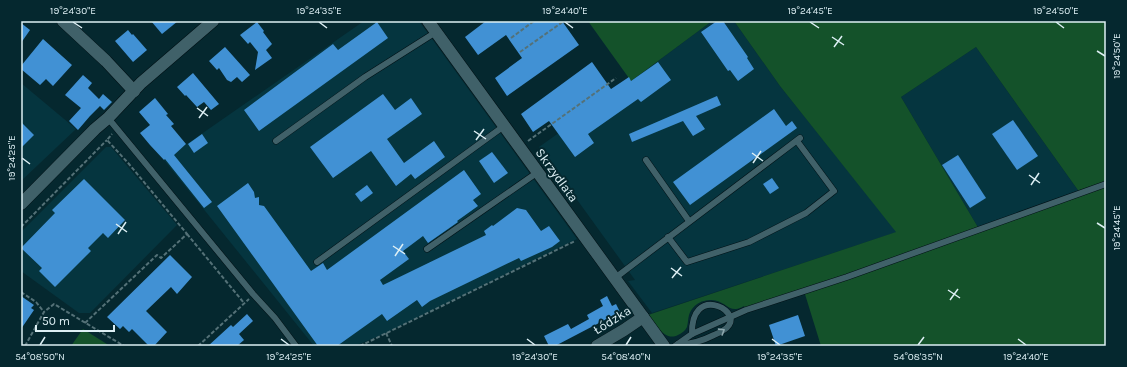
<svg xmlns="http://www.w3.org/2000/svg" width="1127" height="367" viewBox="0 0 1127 367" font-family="Karla,sans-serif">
	<rect width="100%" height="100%" fill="#05282f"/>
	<g fill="#05353f">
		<path d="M364 21H419L577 239 386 333 355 346H314L164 160Z"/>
		<path d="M712 21H734L780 86 897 232 652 313 628 281 635 280 539 147 619 90Z"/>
		<path d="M976 47 1080 193 979 229 901 97Z"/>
		<path d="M21 83 76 129 21 181Z"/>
		<path d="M106 147H111L177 225 90 313H79L21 271V232Z"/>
	</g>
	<g fill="#14522a" fill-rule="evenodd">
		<path d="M588 21H712L631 81Z"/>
		<path d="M734 21H1106V346H821L804 291 746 310 744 306C742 307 738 309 736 309 726 310 722 296 704 301 698 302 691 308 689 315 688 319 688 323 687 327 685 331 682 333 678 335 665 342 655 324 648 315L896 232 780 86ZM976 47 1080 193 979 229 901 97Z"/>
		<path d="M83 329 110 346H71Z"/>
	</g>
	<g fill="#4191d4">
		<path d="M151 21H178L162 34Z"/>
		<path d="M486 21H562L579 45 507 96 495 78 522 58 506 35 478 55 465 37Z"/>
		<path d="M717 21H723L748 57 747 58 754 69 738 81 730 70 728 71 701 32Z"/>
		<path d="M257 22 264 31 263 32 272 44 266 50 272 58 255 70 258 52 250 42 248 44 240 35Z"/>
		<path d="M377 22 388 38 259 131 244 110 333 44 338 50Z"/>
		<path d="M21 23 30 30 21 43Z"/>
		<path d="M128 30 132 35 133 34 147 50 133 62 115 41Z"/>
		<path d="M43 39 72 65 53 86 46 79 40 85 21 69V66Z"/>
		<path d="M225 47 250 75 242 82 237 77 231 82 227 80 219 68 217 70 209 61Z"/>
		<path d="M592 62 611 89 629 77 631 81 658 62 671 80 641 102 638 99 588 134 594 143 575 157 549 121 533 132 521 114Z"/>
		<path d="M193 73 219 104 211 110 204 102 197 107 186 95 185 96 177 87Z"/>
		<path d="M83 75 92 83 88 88 99 99 103 94 112 102 104 110 100 106 90 116 78 130 69 121 81 108 65 95Z"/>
		<path d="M383 94 395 110 411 98 422 114 387 139 404 163 434 141 445 157 415 179 411 174 396 186 371 151 333 178 310 147Z"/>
		<path d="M717 96 721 105 696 116 705 129 693 136 683 121 632 142 629 134Z"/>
		<path d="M155 98 168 114 166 115 174 124 171 126 186 144 174 155 212 202 204 208 165 159 164 160 150 145 140 133 150 125 139 112Z"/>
		<path d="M774 109 786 126 792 121 797 128 690 205 673 182Z"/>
		<path d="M1013 120 1038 156 1017 170 992 134Z"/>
		<path d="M21 122 34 135 21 148Z"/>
		<path d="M202 134 208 143 194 153 188 144Z"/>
		<path d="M492 152 508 173 494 183 479 161Z"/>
		<path d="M958 155 986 198 970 208 942 165Z"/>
		<path d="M464 170 481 194 473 200 478 206 457 221 458 222 428 243 423 236 403 251 409 259 380 280 383 285 486 235 484 231 492 225 493 226 517 208 526 210 541 231 549 226 560 241 552 247 521 261 519 258 430 301 422 307 417 300 387 321 382 314 337 346H318L217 206 248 183 254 192 255 198 259 197V205L264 206 311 271 323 263 327 270Z"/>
		<path d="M772 178 779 188 770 194 763 184Z"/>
		<path d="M84 179 125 220 108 238 103 233 88 248 91 251 55 287 39 271 42 268 21 248 55 213 52 210Z"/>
		<path d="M367 185 373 193 361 202 355 194Z"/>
		<path d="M170 255 192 277 177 294 171 287 146 311 167 332 154 346H149L132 329 129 332 123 326 120 329 107 317Z"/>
		<path d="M21 296 34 305 31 308 34 310 21 329Z"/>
		<path d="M607 296 612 306 616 304 620 312 555 346H549L544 336 568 324 571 329 589 319 587 315 603 306 600 300Z"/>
		<path d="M247 314 253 321 239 334 244 340 237 346H208L231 325 233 327Z"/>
		<path d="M798 315 805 336 776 346 769 325Z"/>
	</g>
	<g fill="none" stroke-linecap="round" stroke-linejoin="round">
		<defs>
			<g id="service">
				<path d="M108 118 253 294 275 318 296 346"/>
				<path d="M276 141 365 77 436 32"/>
				<path d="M646 160 689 221"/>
				<path d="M668 237 687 262 749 242 806 213 834 191 797 141"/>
				<path d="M427 249 538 172"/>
				<path d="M317 262 504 126"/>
				<path d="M615 278 800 138"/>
				<path d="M678 344C691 345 702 341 714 335 719 333 726 330 729 325 740 309 691 285 692 334"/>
				<path d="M675 346 692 334 746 310 847 277 1106 184"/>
			</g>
			<g id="minor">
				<path d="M63 21 106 61 134 91"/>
				<path d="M428 21 664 346"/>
				<path d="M21 204 95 129 108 118 141 83 213 21"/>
				<path d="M597 346 624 330 643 317"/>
			</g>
		</defs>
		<use href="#service" stroke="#001015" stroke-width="7"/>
		<use href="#minor" stroke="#001015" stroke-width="13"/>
		<g stroke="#547177" stroke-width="2" stroke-dasharray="4 2" stroke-linecap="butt">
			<path d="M511 38 534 21"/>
			<path d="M520 52 564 21"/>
			<path d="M528 141 616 78"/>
			<path d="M21 227 99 148 107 140"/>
			<path d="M187 234 244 303"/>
			<path d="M21 292 36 302 44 312"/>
			<path d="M85 323 157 255 161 258 187 234 129 164 107 140 112 134"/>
			<path d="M386 333 392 346"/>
			<path d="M25 346 44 312 54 304 124 346"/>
			<path d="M198 346 249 299"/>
			<path d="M360 346 575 241"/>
		</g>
		<use href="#service" stroke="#406169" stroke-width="6"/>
		<use href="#minor" stroke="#406169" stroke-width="12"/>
	</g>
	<defs><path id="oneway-chevron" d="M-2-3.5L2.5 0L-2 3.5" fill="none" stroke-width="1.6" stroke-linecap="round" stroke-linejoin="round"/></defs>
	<use stroke="#8ea8ae" href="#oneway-chevron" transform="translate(722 331) rotate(-32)"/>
	<path fill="none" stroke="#ddeff4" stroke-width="1.5" d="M73 22 82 28M319 22 327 28M565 22 573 28M810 22 819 28M1056 22 1064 28M832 37 844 45M834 47 842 36M1097 51 1105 56M197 108 208 116M199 118 207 107M474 131 486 139M476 140 484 129M752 153 763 161M22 158 30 164M753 163 761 151M1029 175 1040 183M1031 185 1039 173M1097 223 1105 228M116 224 127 232M118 234 126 222M393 246 405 254M395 256 403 244M671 268 682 276M672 278 681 267M948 290 960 298M950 300 958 289M281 339 289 345M527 339 535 345M772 339 780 345M1018 339 1026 345M40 345 45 337M626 345 631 337M918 345 924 337"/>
	<g text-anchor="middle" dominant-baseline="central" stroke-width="4" stroke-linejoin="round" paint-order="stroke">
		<g font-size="13" fill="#ddeff4" stroke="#05282f">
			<text transform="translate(557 175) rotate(54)">Skrzydlata</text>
			<text transform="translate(612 320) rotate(-32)">Łódzka</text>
		</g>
	</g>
	<rect width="1127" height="367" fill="none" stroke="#05282f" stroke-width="44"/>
	<path d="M36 325v6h78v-6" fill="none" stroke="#ddeff4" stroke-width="2"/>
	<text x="42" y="325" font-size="12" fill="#ddeff4" stroke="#05282f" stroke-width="3" paint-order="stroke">50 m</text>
	<rect x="22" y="22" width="1083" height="323" fill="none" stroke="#ddeff4" stroke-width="1.5"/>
	<g font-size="10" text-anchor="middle" fill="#ddeff4">
		<text x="73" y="14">19°24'30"E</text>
		<text x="319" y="14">19°24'35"E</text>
		<text x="565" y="14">19°24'40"E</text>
		<text x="810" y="14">19°24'45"E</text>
		<text x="1056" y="14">19°24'50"E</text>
		<text transform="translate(1116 56) rotate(-90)" y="4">19°24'50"E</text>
		<text transform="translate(11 158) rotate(-90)" y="4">19°24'25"E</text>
		<text transform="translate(1116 228) rotate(-90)" y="4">19°24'45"E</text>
		<text x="40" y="360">54°08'50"N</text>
		<text x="289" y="360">19°24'25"E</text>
		<text x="535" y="360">19°24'30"E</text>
		<text x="626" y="360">54°08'40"N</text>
		<text x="780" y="360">19°24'35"E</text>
		<text x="918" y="360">54°08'35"N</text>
		<text x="1026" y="360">19°24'40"E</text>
	</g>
</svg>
